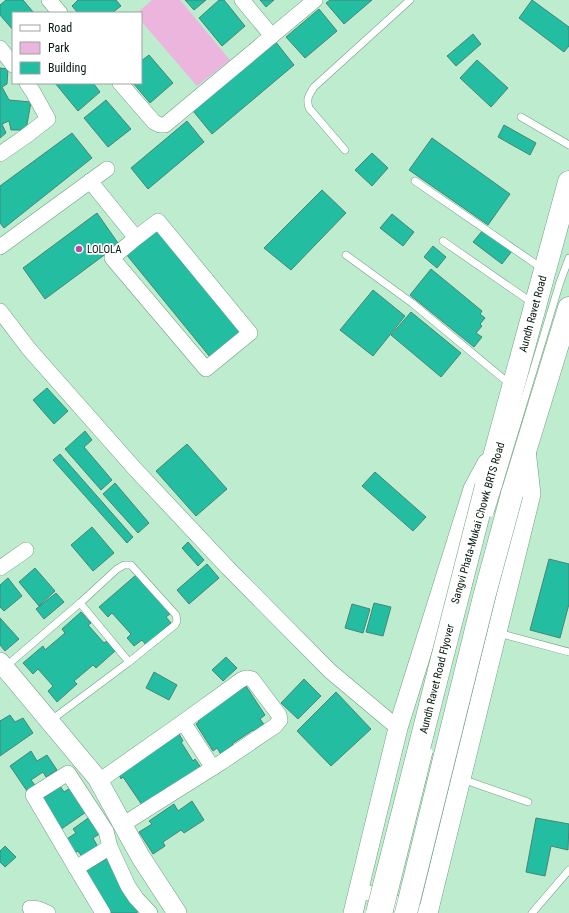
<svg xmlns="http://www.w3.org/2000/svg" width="569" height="913" viewBox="0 0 569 913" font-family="'Roboto Condensed',sans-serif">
	<rect width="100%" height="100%" fill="#bdedce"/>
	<path fill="#ecb5dd" d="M152 0H180L230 60 197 86 141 21V13H137Z"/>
	<g fill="#23bea2" stroke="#498476">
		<path d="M6 0H23L34 13H13V30L0 15V5Z"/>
		<path d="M78 0H116L121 6 112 13H78L72 6Z"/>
		<path d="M185 0H206L194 10Z"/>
		<path d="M219 0H224L245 26 222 46 199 18Z"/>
		<path d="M260 0H274L266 7Z"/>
		<path d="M330 0H372L344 24 326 3Z"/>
		<path d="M532 0 569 27V46L564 52 519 18Z"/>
		<path d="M319 9 337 31 305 58 286 37Z"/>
		<path d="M473 34 481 44 456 66 447 56Z"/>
		<path d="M275 41 294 65 212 134 193 111Z"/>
		<path d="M149 55 173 83 150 103 133 83H141V61Z"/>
		<path d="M477 60 508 88 491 107 460 78Z"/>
		<path d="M0 68 8 69 7 84 2 87 9 100 31 102 26 130H11L9 121 2 124 6 133 0 138Z"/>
		<path d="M55 83H93L100 92 78 111Z"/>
		<path d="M106 100 131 129 108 147 84 118Z"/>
		<path d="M187 121 204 142 148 189 131 168Z"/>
		<path d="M504 125 536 143 530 155 498 137Z"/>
		<path d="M72 133 92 158 4 228 0 223V186Z"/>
		<path d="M432 138 510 194 488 225 409 170Z"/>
		<path d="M372 153 388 168 372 186 355 170Z"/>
		<path d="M322 190 346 213 291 270 264 248Z"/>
		<path d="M97 213 118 243 103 256 45 299 23 268Z"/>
		<path d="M392 214 414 232 403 246 380 228Z"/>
		<path d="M157 229 241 332 210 357 126 254Z"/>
		<path d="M483 230 512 251 502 264 473 242Z"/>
		<path d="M433 246 446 257 437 268 424 257Z"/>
		<path d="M431 269 482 311 480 314 485 318 480 324 482 326 476 333 482 337 474 347 410 295Z"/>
		<path d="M373 290 405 316 373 356 340 330Z"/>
		<path d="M411 312 461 353 441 377 391 335Z"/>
		<path d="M47 388 68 411 54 424 33 400Z"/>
		<path d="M85 431 92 440 84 447 112 480 101 490 65 449Z"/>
		<path d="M187 444 227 489 196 516 156 471Z"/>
		<path d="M60 454 133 537 127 543 53 460Z"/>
		<path d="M375 472 426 517 413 531 362 486Z"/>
		<path d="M115 483 149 523 138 533 103 494Z"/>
		<path d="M92 527 114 553 93 571 71 545Z"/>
		<path d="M188 542 204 560 198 566 182 548Z"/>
		<path d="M549 559 569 564V604L560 638 530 630Z"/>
		<path d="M207 564 219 578 189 604 177 590Z"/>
		<path d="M35 568 55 591 39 606 19 582Z"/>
		<path d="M136 575 170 614 166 617 171 623 146 645 142 640 134 646 127 638 131 634 112 613 108 617 99 607Z"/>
		<path d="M8 578 22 596 4 611 0 607V585Z"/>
		<path d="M56 593 64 602 44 619 36 609Z"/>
		<path d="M374 603 391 607 383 636 366 632Z"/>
		<path d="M352 604 370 609 363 633 345 628Z"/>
		<path d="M81 612 91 623 88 625 104 643 107 641 115 651 96 668 93 665 74 681 77 684 57 702 48 691 53 686 38 669 33 674 23 663 43 646 45 650 65 633 62 629Z"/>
		<path d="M0 618 19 639 5 651 0 645Z"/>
		<path d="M226 657 237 668 223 681 212 670Z"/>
		<path d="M154 672 177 685 169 700 146 688Z"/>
		<path d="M304 679 321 696 298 719 281 703Z"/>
		<path d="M246 686 265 715 260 719 266 727 256 734 253 730 232 744 235 748 222 756 217 748 213 751 196 724 199 722 197 719Z"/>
		<path d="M336 692 371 729 331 766 297 731Z"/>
		<path d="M10 715 15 722 23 718 33 733 0 756V720V721Z"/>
		<path d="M178 732 183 741 181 742 193 761 195 759 202 769 144 808 123 777 121 779 118 772Z"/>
		<path d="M31 751 37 761 47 755 57 770 46 777 43 772 31 780 35 785 27 791 10 766Z"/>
		<path d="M60 786 64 792 73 786 89 810 57 832 42 810 48 806 43 798Z"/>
		<path d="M192 801 204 820 184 833 181 830 163 842 165 846 153 854 139 832 152 824 149 821 174 804 178 811Z"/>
		<path d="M91 816 103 832 93 838 98 847 83 858 78 851 71 855 62 842 76 833 73 829Z"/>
		<path d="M536 818 569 824 568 850 551 846 545 876 526 872Z"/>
		<path d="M5 846 16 857 5 867 0 862V851Z"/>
		<path d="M108 858 139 911 136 913H106L82 873Z"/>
	</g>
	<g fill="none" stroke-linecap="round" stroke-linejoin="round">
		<defs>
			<g id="service">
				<path d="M521 117 569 145"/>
				<path d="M345 150 309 108C306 98 309 95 314 87L410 0"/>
				<path d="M415 181 543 269"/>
				<path d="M443 241 534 304"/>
				<path d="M346 255 412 303 511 385"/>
				<path d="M498 487 560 282 569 258"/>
				<path d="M80 603 129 662"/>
				<path d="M498 633 569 652"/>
				<path d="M5 667 80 603 117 569 124 565H131L176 615 177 621 175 625 129 662 50 721"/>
				<path d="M462 779 528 802"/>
				<path d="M532 913 569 870"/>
			</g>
			<g id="minor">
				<path d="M49 0 60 13"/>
				<path d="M242 0 272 36"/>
				<path d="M0 48 13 65"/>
				<path d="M120 83 154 122 160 125H165L315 0"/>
				<path d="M0 154 26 136 48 119 33 92 27 83"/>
				<path d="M90 181 136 238 112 258 206 369 250 333 158 221 136 238"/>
				<path d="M0 247 107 169"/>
				<path d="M0 311 29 349 135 469 228 568 330 671 398 728"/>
				<path d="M0 568 26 550"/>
				<path d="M183 722 213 768"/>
				<path d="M99 781 183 722 241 680C245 678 247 677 252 679L279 715 280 720 275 726 222 762 122 825"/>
				<path d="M76 868 33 795 68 773 106 831 110 847"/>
				<path d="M358 889 422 913"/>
				<path d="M30 908 39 909 48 913"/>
				<path d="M103 913 76 868 110 847 128 886 136 898 150 913"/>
			</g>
			<g id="tertiary">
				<path d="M0 662 97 778 140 856 177 913"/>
				<path d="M353 913 398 728 473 489 487 463"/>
				<path d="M428 913 531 494 526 450"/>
			</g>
			<g id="primary">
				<path d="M486 486 569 182"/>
				<path d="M512 494 569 308"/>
			</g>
		</defs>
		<use href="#service" stroke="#709f82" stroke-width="8"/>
		<use href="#minor" stroke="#709f82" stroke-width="16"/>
		<use href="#tertiary" stroke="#709f82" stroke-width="20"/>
		<use href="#primary" stroke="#709f82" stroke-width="23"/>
		<use href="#service" stroke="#fff" stroke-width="7"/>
		<use href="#minor" stroke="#fff" stroke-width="15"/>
		<use href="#tertiary" stroke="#fff" stroke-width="19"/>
		<use href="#primary" stroke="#fff" stroke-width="22"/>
		<defs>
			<g id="service-bridge">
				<path d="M490 513 498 487"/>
				<path d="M389 913 429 752"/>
			</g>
			<g id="primary-bridge">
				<path d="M377 913 486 486"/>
				<path d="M406 913 484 597 512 494"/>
			</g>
		</defs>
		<use href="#service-bridge" stroke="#709f82" stroke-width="8" stroke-linecap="butt"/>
		<use href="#primary-bridge" stroke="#709f82" stroke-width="23" stroke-linecap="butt"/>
		<use href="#service-bridge" stroke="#fff" stroke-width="7"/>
		<use href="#primary-bridge" stroke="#fff" stroke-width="22"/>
	</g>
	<circle fill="#bb48a3" stroke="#fff" stroke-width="1.5" cx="79" cy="249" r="4"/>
	<g text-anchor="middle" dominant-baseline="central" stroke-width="3.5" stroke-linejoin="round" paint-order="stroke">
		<g font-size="11" fill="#071a0f" stroke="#fff" text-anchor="start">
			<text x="87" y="249">LOLOLA</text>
		</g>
		<g font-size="11" fill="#071a0f" stroke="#fff">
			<text transform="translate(533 314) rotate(-75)">Aundh Ravet Road</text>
			<text transform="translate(478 523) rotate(-74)">Sangvi Phata-Mukai Chowk BRTS Road</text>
			<text transform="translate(437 679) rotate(-76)">Aundh Ravet Road Flyover</text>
		</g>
	</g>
	<rect x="12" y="12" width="130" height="72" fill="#ffffff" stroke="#9ca39f"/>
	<rect x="20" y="25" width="20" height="6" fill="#ffffff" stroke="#9ca39f"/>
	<text x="48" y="32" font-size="12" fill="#071a0f">Road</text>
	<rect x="20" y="42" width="20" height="12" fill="#ecb5dd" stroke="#9ca39f"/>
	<text x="48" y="52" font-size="12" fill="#071a0f">Park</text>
	<rect x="20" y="62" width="20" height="12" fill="#23bea2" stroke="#9ca39f"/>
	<text x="48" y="72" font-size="12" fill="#071a0f">Building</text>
</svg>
